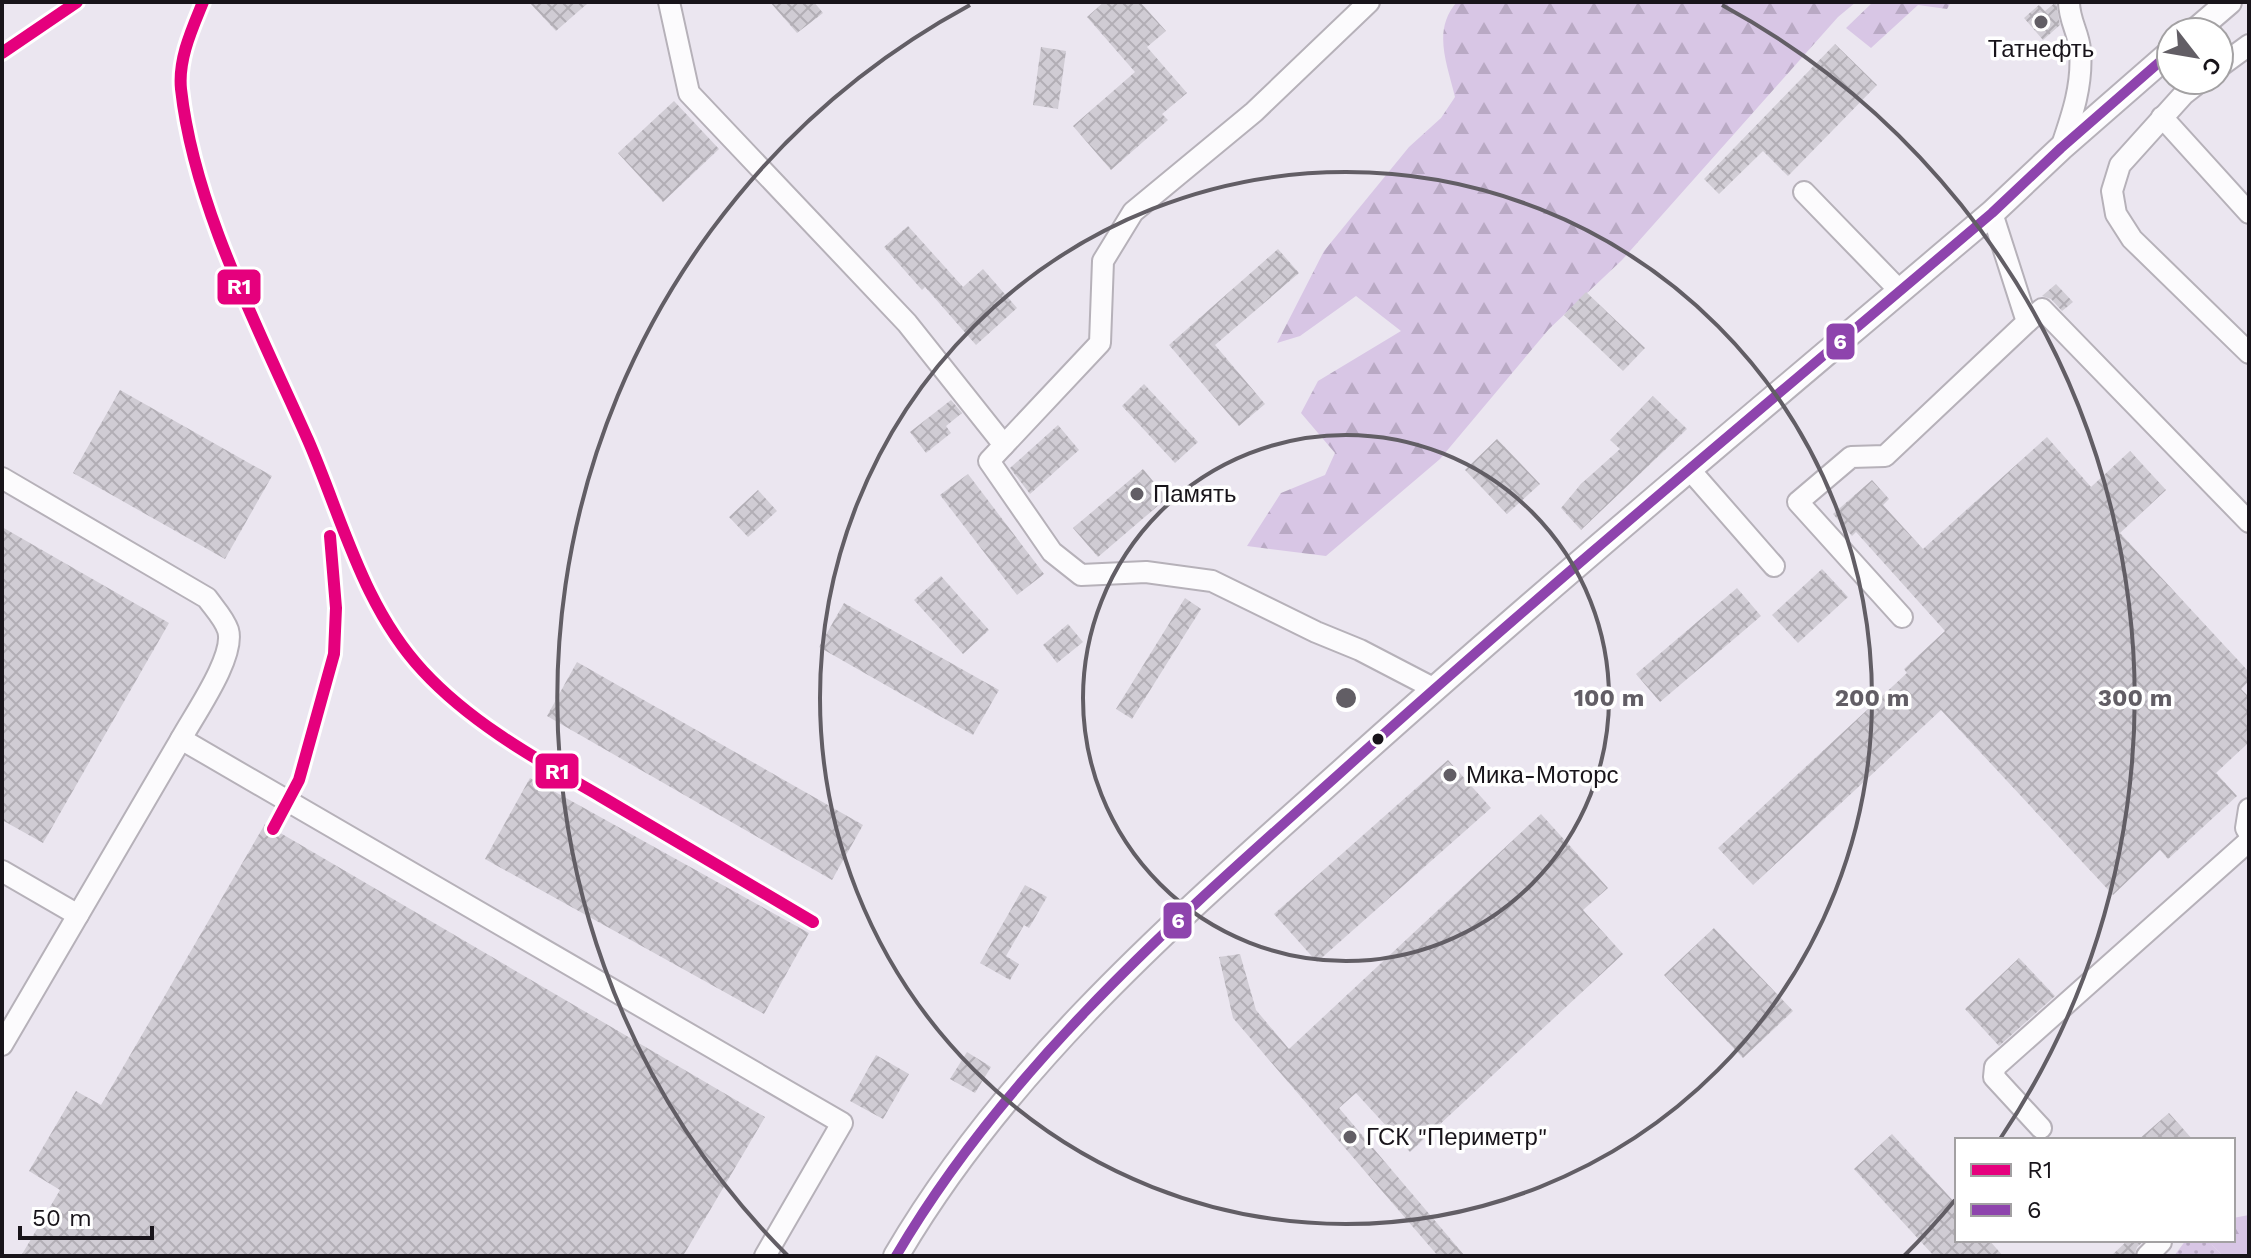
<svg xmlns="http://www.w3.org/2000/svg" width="2251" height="1258" viewBox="0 0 2251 1258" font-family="'Work Sans',sans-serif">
	<defs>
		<pattern id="forest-firs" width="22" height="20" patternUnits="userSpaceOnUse" patternTransform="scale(2)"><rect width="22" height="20" fill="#d8c6e5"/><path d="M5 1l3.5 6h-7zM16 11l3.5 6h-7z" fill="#b9a9c4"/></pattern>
		<pattern id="garden-dots" width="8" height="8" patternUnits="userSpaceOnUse" patternTransform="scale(2)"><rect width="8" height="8" fill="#d8c6e5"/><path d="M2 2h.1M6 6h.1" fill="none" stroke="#b9a9c4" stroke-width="1.8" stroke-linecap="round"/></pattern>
		<pattern id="building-cross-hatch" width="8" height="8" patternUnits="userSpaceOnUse" patternTransform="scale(2)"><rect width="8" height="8" fill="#d0ccd4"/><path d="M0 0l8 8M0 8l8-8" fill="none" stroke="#b2aeb5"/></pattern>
	</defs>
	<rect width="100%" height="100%" fill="#ebe6f0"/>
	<g fill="url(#forest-firs)">
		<path d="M1457 2H1856L1838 17 1622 260 1549 329 1440 459 1326 556 1247 546 1281 493 1325 475 1335 453 1301 413 1318 381 1401 331 1356 296 1300 336 1277 343 1324 251 1409 147 1441 118 1455 97C1447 63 1432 30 1457 2Z"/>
		<path d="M1873 2H1951L1947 9 1918 5 1871 48 1846 28Z"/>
		<path d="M2249 1215V1256H2223L2207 1240H2233V1218Z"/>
	</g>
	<path fill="url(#garden-dots)" d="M2186 1240H2207L2223 1256H2174Z"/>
	<g fill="url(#building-cross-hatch)">
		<path d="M529 2H589L556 31Z"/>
		<path d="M770 2H814L823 13 797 33Z"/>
		<path d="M1104 2H1140L1166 31 1147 47 1187 93 1162 114 1168 120 1111 170 1073 126 1135 72 1087 17Z"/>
		<path d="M2056 2 2060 25 2043 40 2024 18 2039 5 2045 11Z"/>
		<path d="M1835 44 1877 85 1788 176 1763 151 1719 194 1704 179Z"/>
		<path d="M1041 47 1066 51 1058 109 1033 105Z"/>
		<path d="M674 101 719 149 663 202 618 153Z"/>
		<path d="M908 226 963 287 983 269 1017 308 976 345 925 287 922 290 884 247Z"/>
		<path d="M1278 249 1299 273 1215 345 1265 404 1239 426 1169 345Z"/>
		<path d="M2056 284 2073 302 2062 311 2051 299 2042 296Z"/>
		<path d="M1586 292 1645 348 1623 371 1564 315Z"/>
		<path d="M1144 384 1198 442 1175 463 1122 406Z"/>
		<path d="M120 390 272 476 225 559 73 473Z"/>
		<path d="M1653 396 1687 429 1581 530 1561 508 1581 484 1620 449 1610 440Z"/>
		<path d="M951 400 962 413 946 426 951 433 926 453 910 432Z"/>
		<path d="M1058 425 1079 450 1030 494 1010 468Z"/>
		<path d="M2047 437 2091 487 2130 451 2166 490 2120 533 2249 672V681L2241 689 2249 697V742L2216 773 2237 796 2168 859 2160 850 2113 895 1941 710 1753 885 1718 848 1907 673 1904 669 1945 631 1856 532 1852 536 1833 514 1872 480 1889 499 1883 505 1923 549Z"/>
		<path d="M1497 439 1540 484 1507 514 1465 470Z"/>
		<path d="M1143 469 1167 498 1098 557 1073 528Z"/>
		<path d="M968 474 1044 574 1017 595 940 495Z"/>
		<path d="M758 490 777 511 748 537 729 517Z"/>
		<path d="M2 527 169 623 43 843 2 820Z"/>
		<path d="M1822 569 1848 597 1798 643 1772 615Z"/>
		<path d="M941 576 989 630 963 654 914 600Z"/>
		<path d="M1737 588 1761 616 1660 702 1636 674Z"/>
		<path d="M1185 598 1201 609 1132 719 1116 709Z"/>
		<path d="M844 603 999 690 973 735 819 647Z"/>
		<path d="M1068 624 1083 642 1057 663 1043 645Z"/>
		<path d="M577 662 863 825 832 880 547 716Z"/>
		<path d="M1448 760 1491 808 1317 962 1274 914Z"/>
		<path d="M530 778 809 933 764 1014 485 859Z"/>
		<path d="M1541 814 1608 888 1583 910 1623 954 1410 1152 1356 1093 1339 1108 1465 1256H1438L1233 1018 1219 957 1240 954 1256 1010 1289 1049Z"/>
		<path d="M265 824 765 1117 683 1256H21L60 1190 29 1171 76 1091 101 1105Z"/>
		<path d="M1025 885 1047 897 1029 928 1024 925 1006 956 1019 964 1010 980 980 963Z"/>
		<path d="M1714 928 1793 1011 1743 1058 1664 975Z"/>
		<path d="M2019 958 2055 996 1999 1046 1965 1009Z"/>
		<path d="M967 1052 991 1067 975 1093 950 1079Z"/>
		<path d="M876 1055 909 1074 883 1119 850 1101Z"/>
		<path d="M2169 1113 2193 1140H2138Z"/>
		<path d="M1892 1134 1957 1205V1240H1989L2003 1256H1934L1854 1169Z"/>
		<path d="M2128 1240H2145L2137 1247 2134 1256H2111Z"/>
	</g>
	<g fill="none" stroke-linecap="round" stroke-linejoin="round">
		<defs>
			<g id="minor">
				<path d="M669 2 689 93 907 323 1004 445"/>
				<path d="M1369 2 1254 112 1133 212 1103 261 1100 343 989 461 1052 552 1081 575 1146 572 1212 581 1316 632 1360 650 1433 688"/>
				<path d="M2219 67 2249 45"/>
				<path d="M2202 80 2184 94 2120 165 2112 191 2116 214 2132 239 2249 353"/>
				<path d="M2162 117 2249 213"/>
				<path d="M2061 148C2072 116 2083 85 2080 50 2079 33 2069 21 2069 2"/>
				<path d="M1804 192 1900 291"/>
				<path d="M2027 322 2042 309 2249 522"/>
				<path d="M1690 470 1774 566"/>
				<path d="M2 478 207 598C214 608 224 618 228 630 236 656 194 715 181 739"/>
				<path d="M1902 617 1798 502 1851 457 1885 456 2027 322 1992 213"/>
				<path d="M2249 809 2246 828 2249 833"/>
				<path d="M2 871 78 915"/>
				<path d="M2 1045 181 739 842 1123 765 1256"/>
				<path d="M2041 1128 1994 1077 1995 1067 2249 841"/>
				<path d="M2147 1256 2161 1242"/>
			</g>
			<g id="major">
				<path d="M2194 32 2229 2"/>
				<path d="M896 1256C1007 1066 1176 920 1338 775 1551 583 1773 399 1992 213L2061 148 2171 52"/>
			</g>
		</defs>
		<use href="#minor" stroke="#b6b1b9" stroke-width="24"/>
		<use href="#major" stroke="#b6b1b9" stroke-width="28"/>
		<use href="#minor" stroke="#fcfbfd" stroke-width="20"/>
		<use href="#major" stroke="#fcfbfd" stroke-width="24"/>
		<defs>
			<path id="bus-1" d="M896 1256C1007 1066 1176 920 1338 775 1551 583 1773 399 1992 213L2061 148 2171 52"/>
		</defs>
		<use href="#bus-1" stroke="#fff" stroke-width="16"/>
		<use href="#bus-1" stroke="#8e44ad" stroke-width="10"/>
		<defs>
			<g id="rail-1">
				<path d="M203 2C192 29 178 59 181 89 194 208 260 331 308 440 342 518 363 607 423 671 472 724 538 760 600 796 671 838 742 880 813 922"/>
				<path d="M2 53 77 2"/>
				<path d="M273 829 299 780 334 654 336 608 330 536"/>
			</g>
		</defs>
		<use href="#rail-1" stroke="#fff" stroke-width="18"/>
		<use href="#rail-1" stroke="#e5007d" stroke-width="12"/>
	</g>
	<g fill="none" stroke="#625e65" stroke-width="4">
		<circle cx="1346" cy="698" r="263"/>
		<circle cx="1346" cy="698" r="526"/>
		<path d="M1955 1200A789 789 0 0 1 1904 1256M788 1256A789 789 0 0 1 970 5M1722 5A789 789 0 0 1 2000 1139"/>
	</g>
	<g fill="#625e65" stroke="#fff" stroke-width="3">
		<circle cx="2041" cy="22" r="8"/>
		<circle cx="1137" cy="494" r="8"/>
		<circle cx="1450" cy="775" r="8"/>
		<circle cx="1350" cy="1137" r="8"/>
	</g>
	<circle fill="#18141a" stroke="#fff" stroke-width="3" cx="1378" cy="739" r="7"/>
	<g text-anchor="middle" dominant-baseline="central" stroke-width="7" stroke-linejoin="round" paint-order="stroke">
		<g font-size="24" fill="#18141a" stroke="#fff" text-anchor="start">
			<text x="2041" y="49" text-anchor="middle">Татнефть</text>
			<text x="1153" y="494">Память</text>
			<text x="1466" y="775">Мика-Моторс</text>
			<text x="1366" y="1137">ГСК "Периметр"</text>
		</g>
	</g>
	<circle cx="1346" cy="698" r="12" fill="#625e65" stroke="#fff" stroke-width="4"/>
	<g font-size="24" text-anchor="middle" font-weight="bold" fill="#625e65" stroke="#fff" stroke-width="7" stroke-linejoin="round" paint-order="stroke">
		<text x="1609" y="706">100 m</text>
		<text x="1872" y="706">200 m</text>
		<text x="2135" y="706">300 m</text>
	</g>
	<g stroke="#fff" stroke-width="3">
		<rect x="216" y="268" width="46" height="38" rx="8" fill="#e5007d"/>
		<rect x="1825" y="322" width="31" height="39" rx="8" fill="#8e44ad"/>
		<rect x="534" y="752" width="46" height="38" rx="8" fill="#e5007d"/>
		<rect x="1162" y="901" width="31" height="39" rx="8" fill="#8e44ad"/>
	</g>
	<g font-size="22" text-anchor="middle" font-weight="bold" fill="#fff">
		<text x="239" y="294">R1</text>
		<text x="1840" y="349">6</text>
		<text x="557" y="779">R1</text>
		<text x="1178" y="928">6</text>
	</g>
	<rect width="2251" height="1258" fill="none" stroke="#18141a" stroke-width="8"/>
	<rect x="1955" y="1138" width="280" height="104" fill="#ffffff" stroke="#a3a1a3" stroke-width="2"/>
	<rect x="1971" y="1164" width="40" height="12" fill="#e5007d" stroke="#a3a1a3" stroke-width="2"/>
	<text x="2027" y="1178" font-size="24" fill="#18141a">R1</text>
	<rect x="1971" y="1204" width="40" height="12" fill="#8e44ad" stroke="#a3a1a3" stroke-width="2"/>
	<text x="2027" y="1218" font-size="24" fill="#18141a">6</text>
	<g transform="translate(2195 56) rotate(121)"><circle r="38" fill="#ffffff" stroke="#a3a1a3" stroke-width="2"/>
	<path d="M0-6L14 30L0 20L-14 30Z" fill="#625e65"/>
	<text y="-12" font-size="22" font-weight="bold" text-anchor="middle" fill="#18141a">С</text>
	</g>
	<path d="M20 1226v12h132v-12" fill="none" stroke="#18141a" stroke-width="4"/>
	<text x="32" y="1226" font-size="24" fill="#18141a" stroke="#ffffff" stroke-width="6" paint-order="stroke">50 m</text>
</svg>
